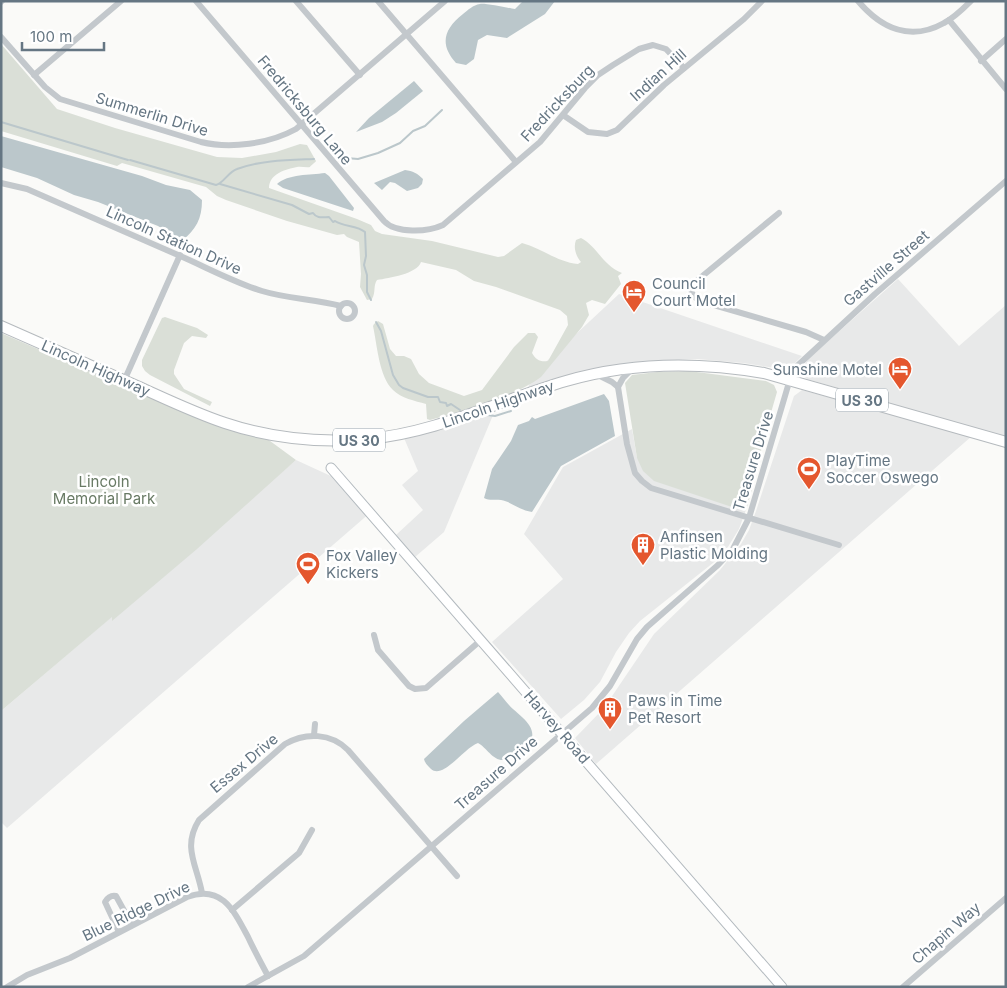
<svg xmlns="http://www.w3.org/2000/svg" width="1007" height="988" viewBox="0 0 1007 988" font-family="Inter,sans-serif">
	<rect width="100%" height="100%" fill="#fafaf8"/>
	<g fill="#e8e9e9">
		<path d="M898 279 959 346 1006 305V438L807 379 803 376 801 373 802 368 809 358Z"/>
		<path d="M619 294 802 356 795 363 786 369H782L743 363 697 359 630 363 601 369 527 390 534 373Z"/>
		<path d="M802 390 972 436 596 764 575 738 604 708 654 634 720 570 741 544 749 530 756 511 794 396Z"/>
		<path d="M496 408 444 532 415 557 396 535 423 510 402 485 418 471 404 438Z"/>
		<path d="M632 429 637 458 738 509 747 507 739 529 726 550 713 563 640 621 629 633 616 652 600 682 584 700 561 719 492 642 563 579 524 534 563 467Z"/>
		<path d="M296 460 333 477 371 512 7 828 1 822V711Z"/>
	</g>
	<g fill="#dadfd7">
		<path d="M1 44 57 109 115 128 217 157 242 158 276 152 300 144 307 145 316 161C316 162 310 166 310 167 306 168 301 166 297 167 286 169 269 174 269 188L357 219 371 225 375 231 382 234 432 241 498 257 504 256 522 243C541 248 557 262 578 264L581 262C576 256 573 248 576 240L581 238C598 247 602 265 622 273L618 276 621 284 605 304 592 300 586 303 589 315 582 327 541 377C513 398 464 410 430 420L427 419 426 404C415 401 401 398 393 390 379 377 377 344 373 326L374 324 378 321 383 324 390 349 396 356H404L411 359 419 374 429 383 464 396 482 390 514 347 528 333H535L538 337 532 353C536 360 540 362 548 361L568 325 567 316 560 310 496 287 474 281 456 270 421 262C417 274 389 278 377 280 373 286 376 292 372 299L367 300 360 287 361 274 359 242 347 237 344 234 337 235 287 221 226 200 217 196 206 187 122 163 117 166 1 131Z"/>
		<path d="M165 317 197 328 208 335 206 338 192 336 184 343 174 370V374L184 389 212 402 210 406 150 375 145 371 142 366V360L162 318Z"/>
		<path d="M1 333 199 419 232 430 266 438 296 460 197 549 112 621V617L1 711Z"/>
		<path d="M689 371 766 381 774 385 777 392 764 437 755 479 747 507 738 509 654 481 643 471 637 458 625 383 632 375 657 372Z"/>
	</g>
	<g fill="#bbc7cb">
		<path d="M523 1H555L545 14 507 38 487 35 478 40 474 59 466 65 456 63C439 44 444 29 463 14 468 10 473 5 480 4 485 3 507 8 515 9Z"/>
		<path d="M414 81 423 91 396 113 382 122 356 132 369 118Z"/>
		<path d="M1 136 142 176 166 185 190 190 202 200C202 219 196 229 182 241L158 226 98 202 74 195 37 178 1 167Z"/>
		<path d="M405 170C413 171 417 173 423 179L422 184 418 188 407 191 395 183 390 182 382 190 374 183Z"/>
		<path d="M325 173 329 176 354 208 353 211 283 188 277 184C288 174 310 175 325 173Z"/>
		<path d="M604 394 609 401 615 436 561 466 532 512C519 510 512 502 501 500 494 499 490 501 484 498L492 469 511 441 518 425 529 421 532 417 535 419Z"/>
		<path d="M498 692C502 696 505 701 509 705 516 713 535 724 532 737L504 760C493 761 487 748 478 743 465 747 443 780 431 769 427 765 425 763 424 759L464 721Z"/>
	</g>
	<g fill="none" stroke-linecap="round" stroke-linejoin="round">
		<g stroke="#bbc7cb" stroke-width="2">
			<path d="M1 122 128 160"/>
			<path d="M346 158 358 159 378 153 400 143 413 131 425 126 442 110"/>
			<path d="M130 160 216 185C224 183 228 172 237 169 261 160 289 160 314 159"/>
			<path d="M220 184 292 205 309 214 313 213C317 219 323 217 329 217L333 222 335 221C344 227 357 225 365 232L366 256 364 265 367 275V292L371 300"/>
			<path d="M376 322 381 331 393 375 399 385 403 388 428 397H438L440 402 446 403 447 406 451 404 460 410"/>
			<path d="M487 415 495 416 511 411"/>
		</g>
		<defs>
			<path id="secondary" d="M331 468 782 987"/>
			<path id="primary" d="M1 326C46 346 91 366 137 386 166 399 195 413 225 423 270 438 320 443 367 439 437 433 500 400 566 381 631 362 699 362 764 373L1006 442"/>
		</defs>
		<use href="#secondary" stroke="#b3babf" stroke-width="11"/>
		<use href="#primary" stroke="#b5babe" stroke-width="12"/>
		<g stroke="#c3c8cc" stroke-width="6">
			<path d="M196 1 384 221C396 234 428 232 443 225L540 142 585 88 598 75 613 65 639 49 653 45 666 49 684 68"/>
			<path d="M296 1 360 75"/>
			<path d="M378 1 516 162"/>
			<path d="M858 1C881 28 910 42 944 23 954 18 963 9 971 1"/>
			<path d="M1 2 2 1"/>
			<path d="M949 20 1006 89"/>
			<path d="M1 37 45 87 60 99 201 142C230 149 269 144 296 129L445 1"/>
			<path d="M981 61 1006 39"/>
			<path d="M34 75 121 1"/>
			<path d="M563 115 588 132 607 134 617 130 664 85 744 19 762 1"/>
			<path d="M1 183 27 189C77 211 128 233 178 255 206 267 233 282 262 291 288 299 315 299 341 306"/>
			<path d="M779 213 694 283C689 291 692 296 700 301L806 332 824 340"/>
			<circle cx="347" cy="311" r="8"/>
			<path d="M632 369 623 378 618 387 627 444 635 473 642 481 651 488 839 545"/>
			<path d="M596 374 612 382 618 387"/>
			<path d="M124 381 180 255"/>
			<path d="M374 635 378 650 409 686 415 689 426 688 481 640"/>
			<path d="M314 735 315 724"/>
			<path d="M202 893C197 865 182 847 199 820L285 744C306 732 331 733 348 750L457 876"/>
			<path d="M232 910 299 853 312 830"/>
			<path d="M119 932 105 902C108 897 111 895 116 896L132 925"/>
			<path d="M7 987 27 975 70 958 187 897C222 884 234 911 248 937 254 950 261 963 268 976"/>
			<path d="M248 987 304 956 592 708 610 686 637 639 647 627 718 565 733 549 749 518 790 379 797 366 875 294 1006 181"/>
			<path d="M903 987 1006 898"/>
		</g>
		<use href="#secondary" stroke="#fff" stroke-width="9"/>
		<use href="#primary" stroke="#fff" stroke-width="10"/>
	</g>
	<defs>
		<symbol id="hotel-pin" viewBox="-11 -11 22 30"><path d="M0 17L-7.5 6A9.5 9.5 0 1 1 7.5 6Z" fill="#e4572e" stroke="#fff"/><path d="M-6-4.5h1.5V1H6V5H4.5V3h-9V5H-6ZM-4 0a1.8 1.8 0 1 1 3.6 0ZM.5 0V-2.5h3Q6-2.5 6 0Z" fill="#fff"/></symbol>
		<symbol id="stadium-pin" viewBox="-11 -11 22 30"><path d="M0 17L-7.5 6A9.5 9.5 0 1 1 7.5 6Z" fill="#e4572e" stroke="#fff"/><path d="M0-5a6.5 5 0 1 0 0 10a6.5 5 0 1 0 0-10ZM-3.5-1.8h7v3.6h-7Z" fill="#fff"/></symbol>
		<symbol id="building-pin" viewBox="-11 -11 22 30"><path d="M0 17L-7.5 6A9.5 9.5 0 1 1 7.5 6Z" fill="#e4572e" stroke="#fff"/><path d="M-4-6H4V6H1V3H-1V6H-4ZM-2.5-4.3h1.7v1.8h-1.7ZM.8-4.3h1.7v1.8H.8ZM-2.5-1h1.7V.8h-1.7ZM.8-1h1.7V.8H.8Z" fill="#fff"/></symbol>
	</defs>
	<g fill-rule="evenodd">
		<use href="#hotel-pin" x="620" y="278" width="28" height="38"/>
		<use href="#hotel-pin" x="886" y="355" width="28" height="38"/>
		<use href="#stadium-pin" x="795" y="455" width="28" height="38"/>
		<use href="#building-pin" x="629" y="531" width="28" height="38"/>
		<use href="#stadium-pin" x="294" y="550" width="28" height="38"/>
		<use href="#building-pin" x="596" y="695" width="28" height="38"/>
	</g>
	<g text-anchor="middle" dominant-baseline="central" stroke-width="5" stroke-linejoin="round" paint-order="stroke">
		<g fill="#fff" stroke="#939fa8" stroke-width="1">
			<rect x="836" y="388.5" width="52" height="23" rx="4"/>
			<rect x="333" y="428.5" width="52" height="23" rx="4"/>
		</g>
		<g font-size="14" font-weight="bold" fill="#657683">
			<text x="862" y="400">US 30</text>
			<text x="359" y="440">US 30</text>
		</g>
		<g font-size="15" fill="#657683" stroke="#fff">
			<text transform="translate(658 75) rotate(-42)">Indian Hill</text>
			<text transform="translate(557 103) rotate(-47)">Fredricksburg</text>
			<text transform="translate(305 110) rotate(50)">Fredricksburg Lane</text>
			<text transform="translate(152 114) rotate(17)">Summerlin Drive</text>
			<text transform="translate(174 240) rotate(24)">Lincoln Station Drive</text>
			<text transform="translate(886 268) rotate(-41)">Gastville Street</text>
			<text transform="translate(96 368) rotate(24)">Lincoln Highway</text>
			<text transform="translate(498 404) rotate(-19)">Lincoln Highway</text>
			<text transform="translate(753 461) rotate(-73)">Treasure Drive</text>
			<text transform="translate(557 727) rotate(49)">Harvey Road</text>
			<text transform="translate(244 763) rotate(-40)">Essex Drive</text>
			<text transform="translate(496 773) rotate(-41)">Treasure Drive</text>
			<text transform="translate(136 911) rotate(-26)">Blue Ridge Drive</text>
			<text transform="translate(946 933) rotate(-41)">Chapin Way</text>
		</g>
		<g font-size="15" fill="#657683" stroke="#fff" text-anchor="start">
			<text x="652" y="283">Council<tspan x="652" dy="17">Court Motel</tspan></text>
			<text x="882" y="369" text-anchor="end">Sunshine Motel</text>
			<text x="826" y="460">PlayTime<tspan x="826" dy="17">Soccer Oswego</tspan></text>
			<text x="660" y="536">Anfinsen<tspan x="660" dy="17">Plastic Molding</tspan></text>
			<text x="326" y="555">Fox Valley<tspan x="326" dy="17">Kickers</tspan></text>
			<text x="628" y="700">Paws in Time<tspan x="628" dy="17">Pet Resort</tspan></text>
		</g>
		<g font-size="15" fill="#687a64" stroke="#fff">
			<text x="104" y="481">Lincoln<tspan x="104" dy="17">Memorial Park</tspan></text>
		</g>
	</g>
	<rect width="1007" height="988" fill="none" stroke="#657683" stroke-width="5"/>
	<path d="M22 42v8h82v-8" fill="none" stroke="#657683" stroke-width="2.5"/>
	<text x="30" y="42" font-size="15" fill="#657683" stroke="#ffffff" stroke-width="4" paint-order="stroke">100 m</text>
</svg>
